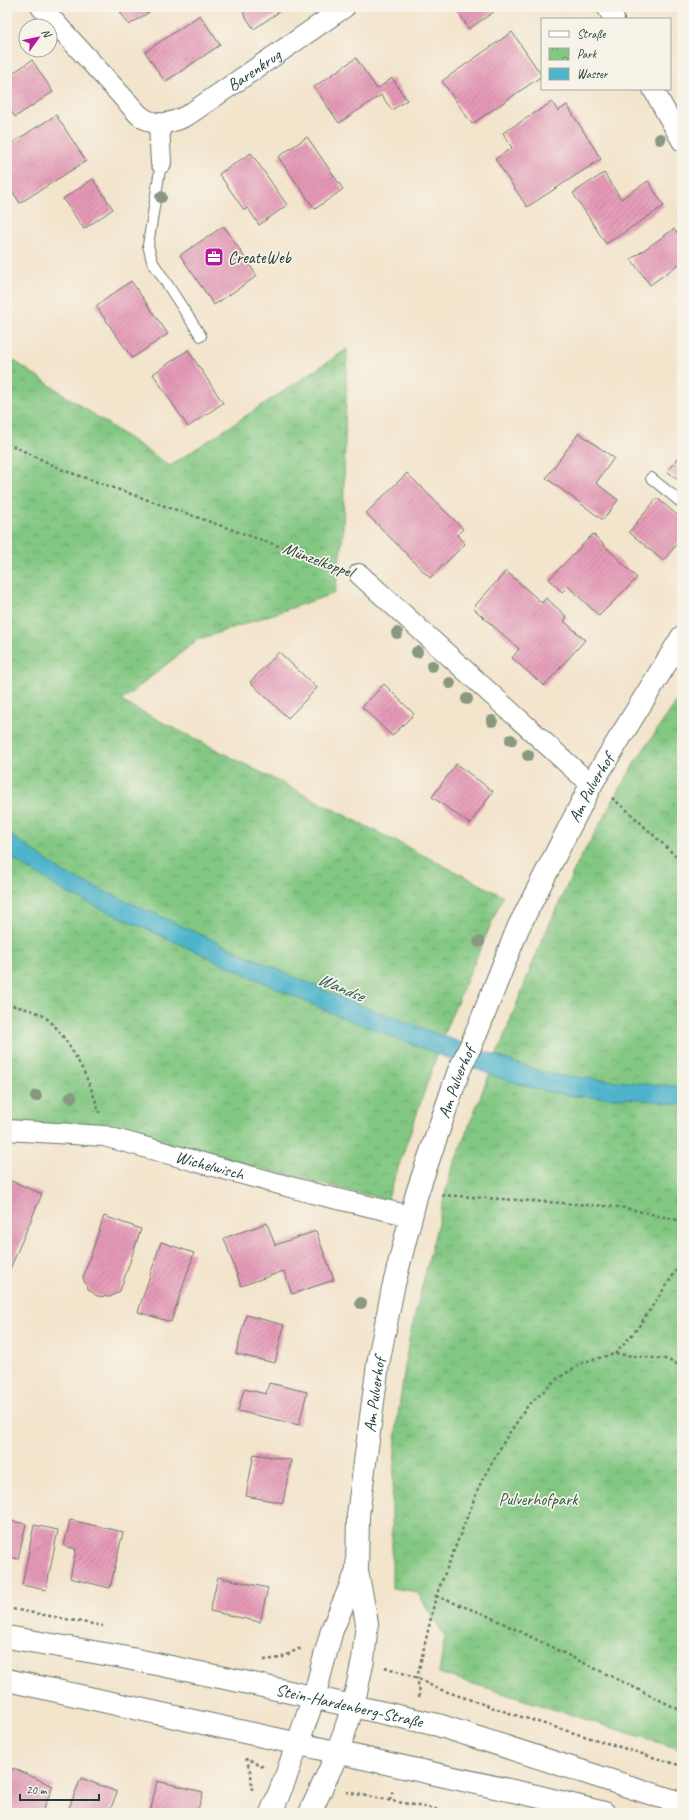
<svg xmlns="http://www.w3.org/2000/svg" width="689" height="1820" viewBox="0 0 689 1820" font-family="Caveat,sans-serif">
	<defs>
		<pattern id="park-crowns" width="20" height="18" patternUnits="userSpaceOnUse"><rect width="20" height="18" fill="#82c782"/><path d="M2 6a3 3 0 1 1 6 0M12 15a3 3 0 1 1 6 0" fill="none" stroke="#6aa36b"/></pattern>
		<pattern id="building-hatch" width="6" height="6" patternUnits="userSpaceOnUse"><rect width="6" height="6" fill="#e599b7"/><path d="M-1 1l2-2M0 6l6-6M5 7l2-2" fill="none" stroke="#b97e96"/></pattern>
	</defs>
	<rect width="100%" height="100%" fill="#f7f3e8"/>
	<filter id="ink" filterUnits="userSpaceOnUse"><feTurbulence type="fractalNoise" baseFrequency=".025" numOctaves="2"/><feDisplacementMap in="SourceGraphic" scale="8" xChannelSelector="R" yChannelSelector="G"/><feConvolveMatrix kernelMatrix="1 2 1 2 8 2 1 2 1" color-interpolation-filters="sRGB"/></filter>
	<filter id="wash" filterUnits="userSpaceOnUse"><feTurbulence type="fractalNoise" baseFrequency=".012" numOctaves="4" result="noise"/><feDisplacementMap in="SourceGraphic" scale="16" xChannelSelector="R" yChannelSelector="G"/><feGaussianBlur stdDeviation="0.9" result="paint"/><feColorMatrix in="noise" values="0 0 0 0 0 0 0 0 0 0 0 0 0 0 0 0 0 1.4 0 .05"/><feComposite in="paint" operator="in"/></filter>
	<g filter="url(#wash)">
		<rect width="100%" height="100%" fill="#f3e4cc"/>
		<g fill="url(#park-crowns)" stroke="#50825b">
			<path d="M347 349 343 534 335 593 197 640 121 701 503 896 447 1026 387 1200 119 1133 7 1124V356L170 466Z"/>
			<path d="M682 694V1750L439 1673 445 1637 417 1592 392 1588V1499L397 1422 409 1339 450 1174 539 947 576 866 635 762Z"/>
		</g>
		<path fill="#4db4cc" stroke="#367880" d="M7 832 64 873 346 1000 513 1062 552 1075 682 1087V1105L638 1099 574 1096 540 1090 497 1077 331 1013 65 892 7 855Z"/>
		<g id="blocks">
			<g fill="url(#building-hatch)">
				<path d="M117 7H157L129 25Z"/>
				<path d="M248 7H286L254 29 243 13 249 9Z"/>
				<path d="M455 7H493L495 11 469 29Z"/>
				<path d="M200 15 220 45 165 82 145 52Z"/>
				<path d="M512 32 542 76 472 124 442 81Z"/>
				<path d="M356 58 377 89 392 78 407 100 392 110 381 95 339 123 314 87Z"/>
				<path d="M32 60 53 92 15 117 7 105V77Z"/>
				<path d="M552 102 558 111 567 105 601 159 527 207 495 159 512 148 503 133Z"/>
				<path d="M56 115 86 161 20 203 7 183V146Z"/>
				<path d="M307 137 343 189 315 209 278 157Z"/>
				<path d="M251 153 287 205 259 225 248 208 244 210 219 174Z"/>
				<path d="M604 173 621 199 648 181 664 206 606 244 573 193Z"/>
				<path d="M93 179 113 209 84 229 63 199Z"/>
				<path d="M224 226 257 276 214 305 180 255Z"/>
				<path d="M674 229 682 240V262L650 285 631 259Z"/>
				<path d="M131 281 168 334 132 358 96 306Z"/>
				<path d="M188 350 223 403 188 427 153 374Z"/>
				<path d="M579 433 614 458 596 483 618 500 603 520 546 478Z"/>
				<path d="M682 454V483L667 471Z"/>
				<path d="M407 473 463 529 457 535 465 544 430 578 366 513Z"/>
				<path d="M657 498 682 519V538L663 561 629 532Z"/>
				<path d="M593 534 637 578 599 616 568 586 562 592 549 579Z"/>
				<path d="M506 571 542 603 546 598 567 617 564 621 585 640 544 686 512 658 519 649 473 608Z"/>
				<path d="M279 652 317 688 288 718 250 682Z"/>
				<path d="M384 684 414 714 392 736 362 707Z"/>
				<path d="M456 764 493 791 470 824 432 797Z"/>
				<path d="M7 1179 42 1194 7 1276Z"/>
				<path d="M104 1216 141 1229 120 1291 110 1297 97 1296 88 1289 83 1278Z"/>
				<path d="M267 1223 275 1245 316 1231 334 1280 292 1294 284 1271 241 1286 224 1238Z"/>
				<path d="M161 1242 194 1253 171 1322 138 1312Z"/>
				<path d="M246 1315 284 1325 275 1363 236 1354Z"/>
				<path d="M269 1383 307 1392 299 1425 238 1411 244 1389 266 1394Z"/>
				<path d="M254 1454 291 1460 283 1503 246 1496Z"/>
				<path d="M7 1520 26 1524 18 1559 7 1556Z"/>
				<path d="M70 1520 123 1532 110 1588 70 1578 76 1549 64 1546Z"/>
				<path d="M34 1525 58 1530 46 1590 22 1585Z"/>
				<path d="M218 1577 268 1588 260 1622 210 1611Z"/>
				<path d="M13 1768 53 1786 42 1813H23L7 1806V1782Z"/>
				<path d="M81 1778 117 1792 109 1813H67Z"/>
				<path d="M157 1781 203 1792 197 1813H150Z"/>
			</g>
		</g>
	</g>
	<g filter="url(#ink)">
		<use href="#blocks" fill-opacity="0" stroke="#697769" stroke-width="1"/>
		<g fill="none" stroke-linecap="round" stroke-linejoin="round">
			<defs>
				<g id="lane">
					<path d="M161 163 148 245 152 261 201 336"/>
					<path d="M651 478 682 503"/>
				</g>
				<g id="street">
					<path id="s1" d="M41 7 139 115C155 128 171 124 188 115L345 7"/>
					<path d="M607 7 614 19"/>
					<path d="M653 89 682 141"/>
					<path d="M159 124 161 163"/>
					<path d="M359 574 578 773 592 783"/>
					<path id="s2" d="M7 1130 104 1136 312 1193 411 1216"/>
				</g>
				<g id="secondary">
					<path d="M271 1813 285 1779 314 1697 332 1630 357 1571"/>
					<path id="s3" d="M310 1813 338 1752 353 1706 363 1660 367 1623 357 1571 358 1515 378 1364 393 1288 417 1193 458 1073 476 1034 518 928 592 783 682 637"/>
				</g>
				<g id="primary">
					<path id="s4" d="M7 1637 122 1657 249 1683 438 1725 674 1801 682 1806"/>
					<path d="M7 1680 536 1796 604 1813"/>
				</g>
			</defs>
			<use href="#lane" stroke="#697769" stroke-width="12"/>
			<use href="#street" stroke="#697769" stroke-width="22"/>
			<use href="#secondary" stroke="#697769" stroke-width="24"/>
			<use href="#primary" stroke="#697769" stroke-width="24"/>
			<g stroke="#697769" stroke-width="2.5" stroke-dasharray="3 3" stroke-linecap="butt">
				<path d="M7 443 63 470 338 567"/>
				<path d="M612 798 629 812 682 862"/>
				<path d="M7 1004C17 1007 30 1009 40 1014 65 1027 93 1086 99 1113"/>
				<path d="M442 1195 620 1207 682 1221"/>
				<path d="M682 1259 680 1265 682 1275"/>
				<path d="M615 1354 637 1329 680 1265"/>
				<path d="M436 1596 486 1615 682 1711"/>
				<path d="M7 1608 103 1626"/>
				<path d="M264 1660 281 1658 298 1649H301"/>
				<path d="M385 1667 417 1678 436 1688 515 1715 682 1766"/>
				<path d="M419 1697 420 1692 417 1678 436 1596 481 1482 506 1438 527 1407 555 1380 584 1362 614 1354 665 1359 682 1366"/>
				<path d="M246 1758 251 1774 252 1790"/>
				<path d="M250 1760 263 1767"/>
				<path d="M346 1792 455 1813"/>
				<path d="M390 1800 393 1790"/>
			</g>
			<use href="#lane" stroke="#fff" stroke-width="10"/>
			<use href="#street" stroke="#fff" stroke-width="20"/>
			<use href="#secondary" stroke="#fff" stroke-width="22"/>
			<use href="#primary" stroke="#fff" stroke-width="22"/>
		</g>
		<g fill="#899881">
			<circle cx="660" cy="139" r="6"/>
			<circle cx="161" cy="197" r="6"/>
			<circle cx="397" cy="633" r="6"/>
			<circle cx="417" cy="652" r="6"/>
			<circle cx="432" cy="666" r="6"/>
			<circle cx="450" cy="683" r="6"/>
			<circle cx="467" cy="699" r="6"/>
			<circle cx="492" cy="721" r="6"/>
			<circle cx="511" cy="740" r="6"/>
			<circle cx="528" cy="755" r="6"/>
			<circle cx="479" cy="942" r="6"/>
			<circle cx="36" cy="1096" r="6"/>
			<circle cx="71" cy="1097" r="6"/>
			<circle cx="361" cy="1303" r="6"/>
		</g>
	</g>
	<defs>
		<symbol id="office-square" viewBox="-11 -11 22 22"><rect x="-9" y="-9" width="18" height="18" rx="4" fill="#b5179e" stroke="#f7f3e8"/><path d="M-6-3h4V-5.5h4V-3h4V5H-6ZM-1-4.5V-3h2v-1.5ZM-6 0V1H6V0Z" fill="#fff"/></symbol>
	</defs>
	<g fill-rule="evenodd">
		<use href="#office-square" x="203" y="246" width="22" height="22"/>
	</g>
	<g text-anchor="middle" dominant-baseline="central" stroke-width="3.5" stroke-linejoin="round" paint-order="stroke">
		<g font-size="17" fill="#1f3d34" stroke="#f7f3e8">
			<text stroke="none"><textPath href="#s1" startOffset="278">Barenkrug</textPath></text>
			<text transform="translate(318 560) rotate(20)">Münzelkoppel</text>
			<text stroke="none"><textPath href="#s3" startOffset="1078">Am Pulverhof</textPath></text>
			<text stroke="none"><textPath href="#s3" startOffset="754">Am Pulverhof</textPath></text>
			<text stroke="none"><textPath href="#s2" startOffset="207">Wichelwisch</textPath></text>
			<text stroke="none"><textPath href="#s3" startOffset="430">Am Pulverhof</textPath></text>
			<text stroke="none"><textPath href="#s4" startOffset="349">Stein-Hardenberg-Straße</textPath></text>
		</g>
		<g font-size="17" fill="#1f3d34" stroke="#f7f3e8" text-anchor="start">
			<text x="228" y="257">CreateWeb</text>
		</g>
		<g font-size="17" fill="#335944" stroke="#f7f3e8">
			<text x="538" y="1499">Pulverhofpark</text>
		</g>
		<g font-size="18" font-style="italic" fill="#2a5b5a" stroke="#f7f3e8">
			<text transform="translate(341 987) rotate(23)">Wandse</text>
		</g>
	</g>
	<rect width="689" height="1820" fill="none" stroke="#f7f3e8" stroke-width="24"/>
	<rect x="541" y="18" width="130" height="72" fill="#f7f3e8" stroke="#a1aaa0"/>
	<rect x="549" y="31" width="20" height="6" fill="#ffffff" stroke="#a1aaa0"/>
	<text x="577" y="38" font-size="12" fill="#1f3d34">Straße</text>
	<rect x="549" y="48" width="20" height="12" fill="url(#park-crowns)" stroke="#a1aaa0"/>
	<text x="577" y="58" font-size="12" fill="#1f3d34">Park</text>
	<rect x="549" y="68" width="20" height="12" fill="#4db4cc" stroke="#a1aaa0"/>
	<text x="577" y="78" font-size="12" fill="#1f3d34">Wasser</text>
	<g transform="translate(38 38) rotate(57)"><circle r="19" fill="#f7f3e8" stroke="#a1aaa0"/>
	<path d="M0-3L7 15L0 10L-7 15Z" fill="#b5179e"/>
	<text y="-6" font-size="11" font-weight="bold" text-anchor="middle" fill="#1f3d34">N</text>
	</g>
	<path d="M20 1794v6h79v-6" fill="none" stroke="#1f3d34" stroke-width="2"/>
	<text x="26" y="1794" font-size="12" fill="#1f3d34" stroke="#f7f3e8" stroke-width="3" paint-order="stroke">20 m</text>
</svg>
